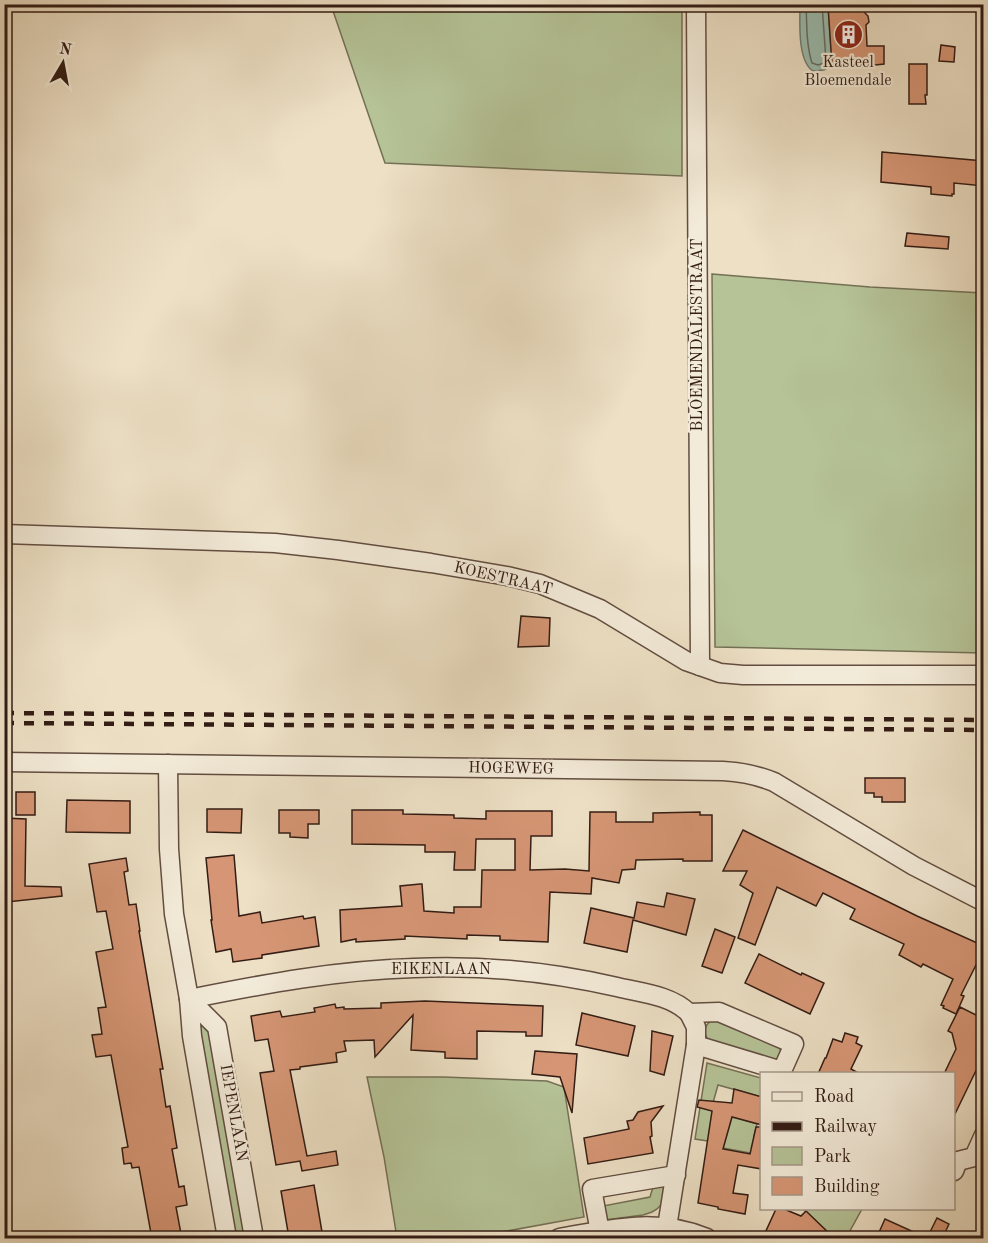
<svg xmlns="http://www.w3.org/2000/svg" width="988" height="1243" viewBox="0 0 988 1243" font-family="'Old Standard TT',serif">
	<rect width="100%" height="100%" fill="#ede0c5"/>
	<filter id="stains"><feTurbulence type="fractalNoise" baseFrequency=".00333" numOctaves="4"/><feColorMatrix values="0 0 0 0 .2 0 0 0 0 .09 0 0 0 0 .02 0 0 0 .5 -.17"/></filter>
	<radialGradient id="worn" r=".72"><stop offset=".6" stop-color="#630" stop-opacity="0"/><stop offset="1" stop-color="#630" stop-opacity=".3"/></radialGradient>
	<g fill="#b5c397" stroke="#747056" stroke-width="1.5">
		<path d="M331 5H682V176L385 163Z"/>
		<path d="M712 274 870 287 983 293V653L715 647Z"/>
		<path d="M715 1019 779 1046 781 1052 779 1057 775 1060 708 1040C702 1031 705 1023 715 1019Z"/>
		<path d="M205 1024 208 1025 248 1238H234L200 1027Z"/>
		<path d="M707 1063 761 1078V1097L718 1085 711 1110 757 1124 754 1136 761 1155 723 1148 708 1141 695 1139Z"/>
		<path d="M367 1077H443L547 1081 564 1087 584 1217 469 1238H397L384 1157Z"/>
		<path d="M662 1186 665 1187 663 1203 657 1209 652 1212 643 1215 605 1220 603 1206 650 1197 653 1187Z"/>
		<path d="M803 1209H862L846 1238 834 1232 831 1235Z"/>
	</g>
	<path fill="#9abdb0" stroke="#717d72" stroke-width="1.5" d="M800 5H828L832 65 824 70 813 71C797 61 800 21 800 5Z"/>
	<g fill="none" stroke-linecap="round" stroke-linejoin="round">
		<path stroke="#666c62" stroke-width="1.5" d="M806 4C807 24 806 44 812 63L818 65 824 63 826 61 822 4"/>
	</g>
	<g fill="#d69675" stroke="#331c14" stroke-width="1.5">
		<path d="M848 4H865V13L868 16 869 22 866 25 867 46H884V64L866 66V62L832 65 828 6Z"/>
		<path d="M941 45 955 47 954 62 939 61Z"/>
		<path d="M909 64H927V95H925L926 104H909Z"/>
		<path d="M882 152 984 161V186L954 183V194H952V196L931 194V187L881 182Z"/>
		<path d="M907 233 949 237 948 249 905 246Z"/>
		<path d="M521 616 550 618 549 646 518 647Z"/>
		<path d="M865 778H905V802H882V797H874V793H865Z"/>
		<rect x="16" y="792" width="19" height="23"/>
		<path d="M67 800 130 801V833L66 832Z"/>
		<path d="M207 809H242L241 833 207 832Z"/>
		<path d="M279 810H319V824H308V838L290 837V833H279Z"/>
		<path d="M352 810H403V814L454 815V818L486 819V811H552V836H531L530 870 565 869 589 871 590 812H616V822H653V813L700 812V815H712V861H683V859L636 860 635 869 622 870 619 883 592 878 591 894 550 892 548 942 500 940V936L467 935V939L405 936V939L356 942V939L341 942 340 910 402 906 400 886 420 884H422L424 911 454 913V907H481L482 870H515V839H476L475 870H454L455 852H425V845L352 844Z"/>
		<path d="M4 818 26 819 25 886 61 887 62 896 7 902 8 842H4Z"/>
		<path d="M743 830 917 916 984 946V949L961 995 964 996 956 1014 943 1008 944 1006 941 1005 953 979 923 964 921 967 899 955 904 944 850 919 855 909 823 893 816 906 777 887 755 945 738 938 753 893 740 885 747 871H723Z"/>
		<path d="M234 855 239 916 260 912 262 923 303 916 304 919 315 917 319 946 262 955V958L233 962 231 949 216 952 211 920H212L206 858Z"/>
		<path d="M126 858 128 871 124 872 129 905 136 904 140 931H139L163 1069H160L166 1107 170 1106 177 1148 172 1149 179 1187 184 1186 187 1205 176 1207 182 1239H152L139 1167 132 1168 131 1163 124 1164 122 1148 128 1147 111 1055 96 1057 92 1035 102 1034 98 1008 106 1007 96 952 113 949 106 911 97 912 89 864Z"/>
		<path d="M667 893 695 899 686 935 633 920 627 952 584 943 591 908 634 918 637 902 664 907Z"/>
		<path d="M715 929 735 937 722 973 702 966Z"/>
		<path d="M759 954 801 975 802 973 824 983 810 1014 745 983Z"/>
		<path d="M425 1001 543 1006 542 1036H526V1032L477 1031V1059L445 1058V1052L411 1050 413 1015 375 1057 374 1040 344 1041 346 1051 336 1053 337 1062 300 1067V1069L290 1070 307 1156 336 1151 338 1165 302 1171 300 1161 276 1165 260 1073 274 1071 268 1039 255 1041 251 1016 280 1011 282 1017 315 1012 314 1008 335 1004 336 1008 344 1007V1009L381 1008V1003Z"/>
		<path d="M960 1007 984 1019V1054L954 1116V1074H944L956 1049 952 1033 948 1031Z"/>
		<path d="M582 1013 635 1026 628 1056 576 1045Z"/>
		<path d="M652 1031 673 1036 664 1075 650 1071Z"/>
		<path d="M845 1033 858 1037 856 1043 862 1046 851 1069 860 1074H818L825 1058H826L833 1039 842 1042Z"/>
		<path d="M535 1051 577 1054 572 1113 560 1077 532 1074Z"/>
		<path d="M734 1089 762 1097V1125L732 1117 723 1149 750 1154 756 1127H762V1169L738 1165 733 1193 748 1195 745 1214 718 1209V1207L698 1203 712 1111 697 1107 699 1100 732 1103Z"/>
		<path d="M663 1106 651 1122 652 1136 650 1137 653 1153 588 1164 584 1138 629 1129 627 1121 633 1120 638 1112Z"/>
		<path d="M314 1185 322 1232 289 1238 281 1191Z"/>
		<path d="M776 1209H784L801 1216 806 1211 835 1239H776L765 1233Z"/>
		<path d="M937 1218 949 1224 942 1239H876L885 1219 927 1238Z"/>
	</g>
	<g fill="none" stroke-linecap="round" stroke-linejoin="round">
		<defs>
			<g id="minor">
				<path d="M696 4 700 666"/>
				<path d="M4 534 275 543 338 550 431 563 507 576 540 584 600 609 686 661 720 673 743 675H984"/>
				<path d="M4 762 723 771C742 772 757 775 774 782L914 866 984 902"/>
				<path d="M168 764 169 849 174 914 189 999 192 1036 227 1238"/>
				<path d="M189 999C264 984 338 970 414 968 482 965 552 972 617 987 642 993 670 995 689 1013L719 1012 794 1044 782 1071 696 1045"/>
				<path d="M189 999 217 1027 254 1238"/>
				<path d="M954 1171 958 1161 974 1157 984 1135"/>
				<path d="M667 1227 696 1045V1027L689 1013"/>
				<path d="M600 1232 592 1189 676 1175"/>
				<path d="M559 1238C612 1229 655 1217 707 1238"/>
			</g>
		</defs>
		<use href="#minor" stroke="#624d40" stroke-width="21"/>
		<use href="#minor" stroke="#f3ebd9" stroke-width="18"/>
		<g stroke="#331c14" stroke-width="4.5" stroke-dasharray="10 10" stroke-linecap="butt">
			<path d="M4 713 984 720"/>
			<path d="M4 723 984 730"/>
		</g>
	</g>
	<defs>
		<symbol id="building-disc" viewBox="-11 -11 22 22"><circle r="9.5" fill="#8f2418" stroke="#f3ebd9"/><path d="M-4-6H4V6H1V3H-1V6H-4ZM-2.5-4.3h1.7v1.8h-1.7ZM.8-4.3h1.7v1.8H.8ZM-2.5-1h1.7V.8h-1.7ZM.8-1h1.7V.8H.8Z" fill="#fff"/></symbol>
	</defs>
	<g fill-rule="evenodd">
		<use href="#building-disc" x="832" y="18" width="33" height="33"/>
	</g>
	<g text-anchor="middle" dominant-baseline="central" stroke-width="4.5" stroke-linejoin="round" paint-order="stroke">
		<g font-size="16" fill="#331c14" stroke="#f3ebd9">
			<text x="848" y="63">Kasteel<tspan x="848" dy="18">Bloemendale</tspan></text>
		</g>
		<g font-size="16" fill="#331c14" stroke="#f3ebd9">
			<text transform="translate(698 335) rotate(-90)">BLOEMENDALESTRAAT</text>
			<text transform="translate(503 579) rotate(13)">KOESTRAAT</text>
			<text transform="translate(511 769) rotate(1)">HOGEWEG</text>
			<text x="441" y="970">EIKENLAAN</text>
			<text transform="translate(233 1113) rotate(80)">IEPENLAAN</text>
		</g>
	</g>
	<rect width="988" height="1243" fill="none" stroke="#ede0c5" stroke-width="24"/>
	<rect x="6" y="6" width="976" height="1231" fill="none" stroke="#331c14" stroke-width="3"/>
	<rect x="12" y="12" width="964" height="1219" fill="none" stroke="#331c14" stroke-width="1.5"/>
	<rect x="760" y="1072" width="195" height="138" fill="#f3ebd9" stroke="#a6988a" stroke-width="1.5"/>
	<rect x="772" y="1092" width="30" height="9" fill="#f3ebd9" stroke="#a6988a" stroke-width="1.5"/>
	<text x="814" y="1102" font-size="18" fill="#331c14">Road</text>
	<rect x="772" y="1122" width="30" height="9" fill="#331c14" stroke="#a6988a" stroke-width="1.5"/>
	<text x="814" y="1132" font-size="18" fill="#331c14">Railway</text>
	<rect x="772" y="1147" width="30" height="18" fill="#b5c397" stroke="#a6988a" stroke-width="1.5"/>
	<text x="814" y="1162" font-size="18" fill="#331c14">Park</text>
	<rect x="772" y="1177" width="30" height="18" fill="#d69675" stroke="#a6988a" stroke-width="1.5"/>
	<text x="814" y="1192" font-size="18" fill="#331c14">Building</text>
	<g transform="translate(63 63) rotate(10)" stroke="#f3ebd9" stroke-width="4.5" paint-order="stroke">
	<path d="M0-4.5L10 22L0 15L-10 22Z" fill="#331c14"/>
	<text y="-9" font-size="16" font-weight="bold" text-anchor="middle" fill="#331c14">N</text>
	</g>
	<rect width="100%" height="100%" filter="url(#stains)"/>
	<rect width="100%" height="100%" fill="url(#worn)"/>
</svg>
